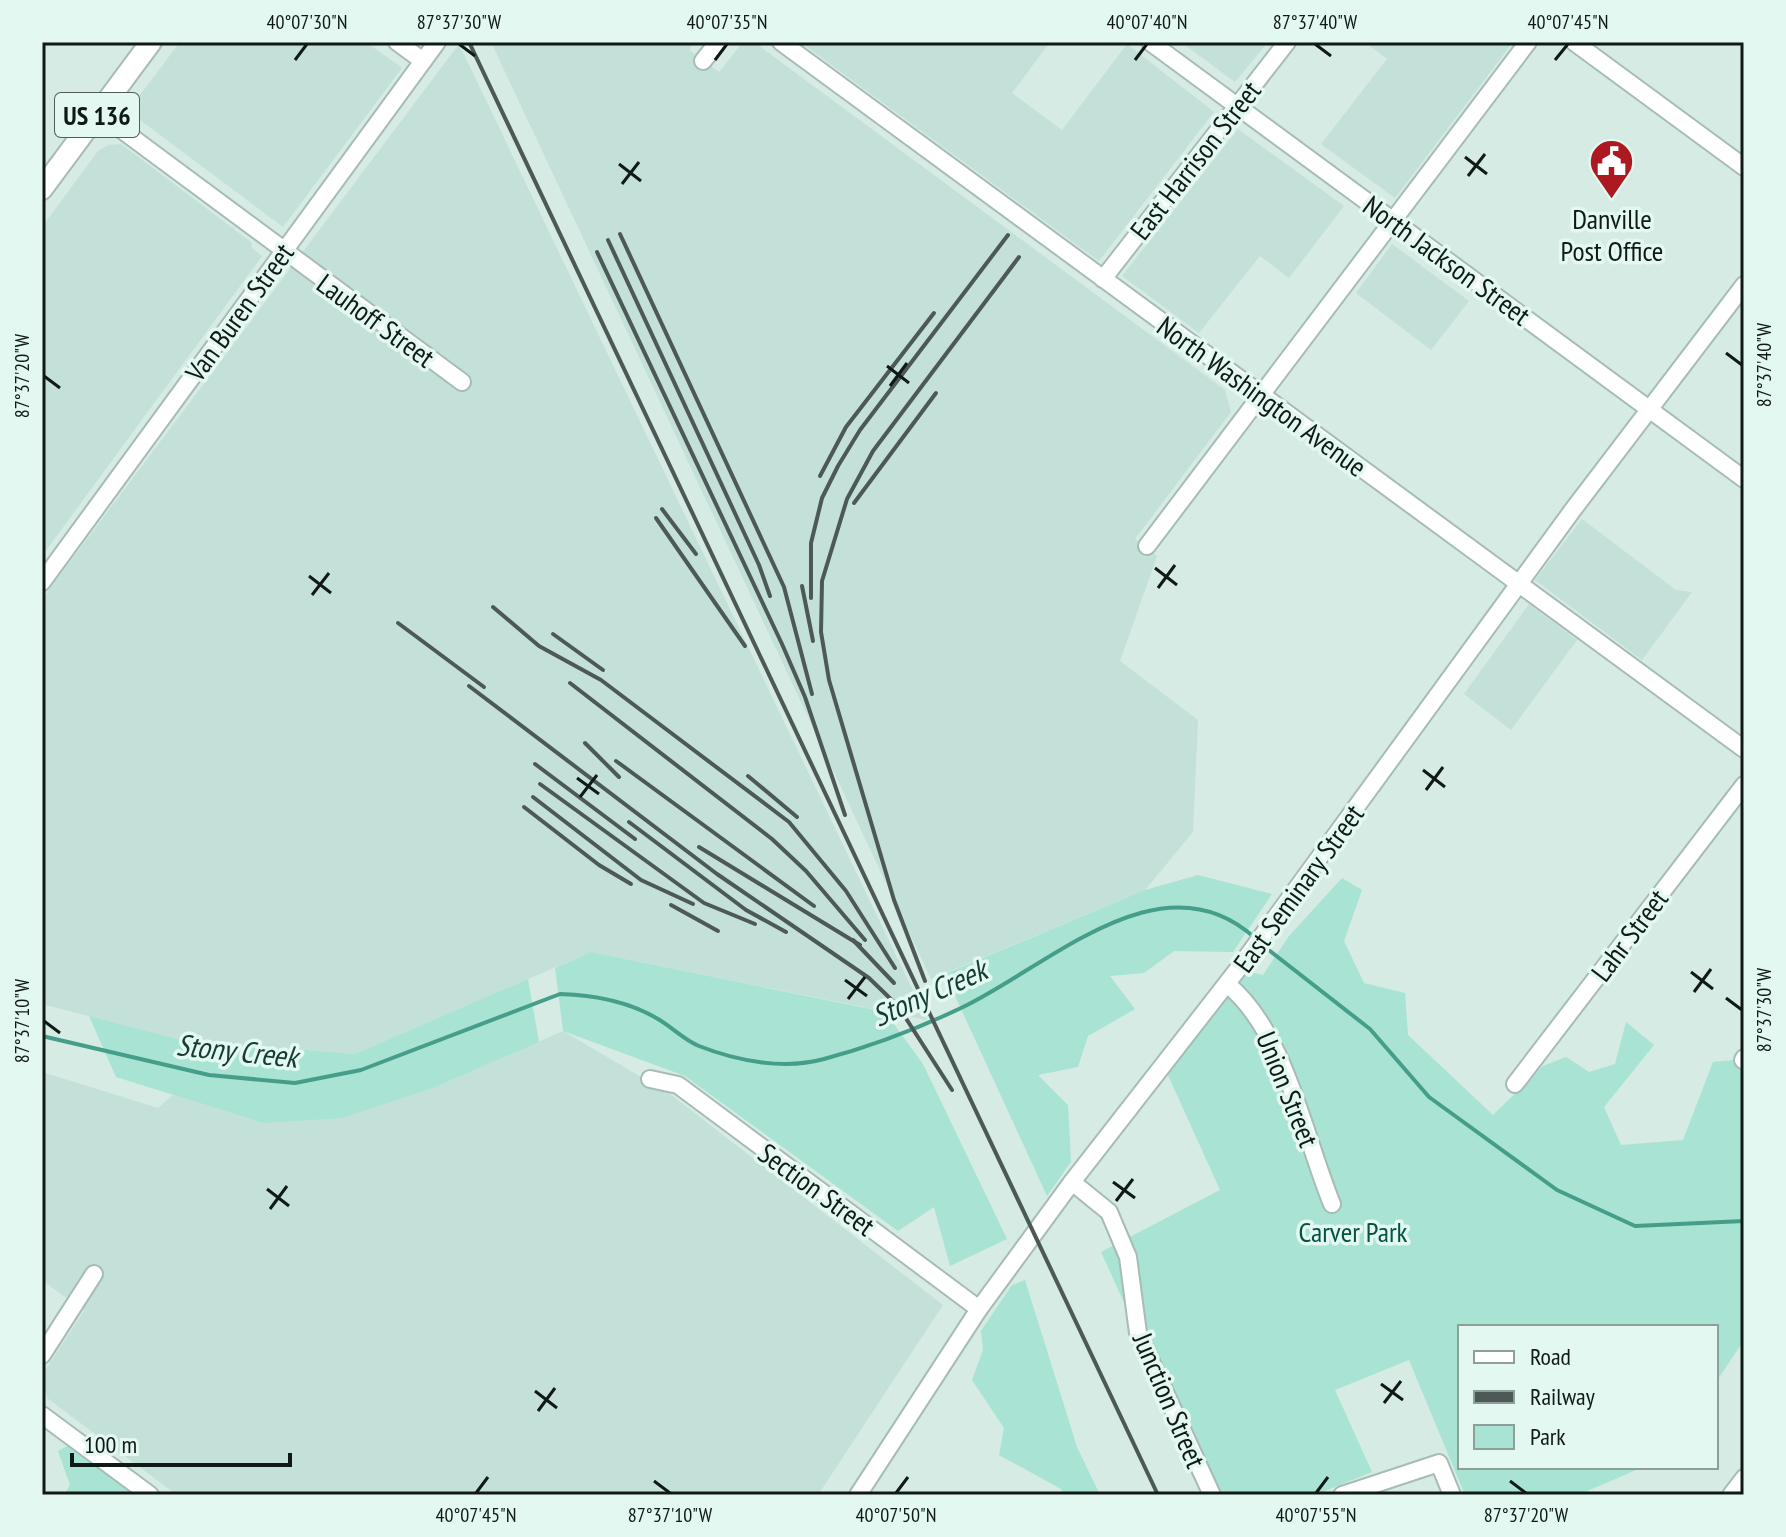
<svg xmlns="http://www.w3.org/2000/svg" width="1786" height="1537" viewBox="0 0 1786 1537" font-family="'PT Sans Narrow',sans-serif">
	<rect width="100%" height="100%" fill="#d5ebe4"/>
	<g fill="#c3e1d8">
		<path d="M180 42H366L402 68 283 227 128 111Z"/>
		<path d="M491 42H694L689 50 719 72 743 42H754L1225 390 1231 412 1135 539 1157 556 1120 661 1198 720 1193 832 1145 890 931 979Z"/>
		<path d="M800 42H1050L1012 93 1062 130 1127 44 1214 112 1099 261Z"/>
		<path d="M1181 42H1268L1235 82Z"/>
		<path d="M1365 42H1513L1395 198 1321 144 1387 59Z"/>
		<path d="M459 44 927 1020 591 952 355 1054 178 1039 42 1004V599Z"/>
		<path d="M1238 129 1344 206 1289 278 1260 256 1199 333 1122 276Z"/>
		<path d="M121 144 251 242 252 248 262 256 42 556V227L98 151 108 145Z"/>
		<path d="M1392 244 1469 301 1431 350 1356 293Z"/>
		<path d="M1582 519 1676 590 1692 592 1642 660 1535 580Z"/>
		<path d="M1529 604 1577 640 1511 730 1464 694Z"/>
		<path d="M563 1031 670 1094 943 1305 818 1495H177L47 1398 42 1375 84 1311 42 1280V1072L158 1108 173 1095 263 1123 433 1088Z"/>
	</g>
	<g fill="#a9e3d3">
		<path d="M1198 875 1272 894 1233 952 1174 951 1144 973 1110 976 1135 1009 1088 1036 1078 1067 1038 1075 1068 1105 1071 1162 1047 1196 945 974 1145 890Z"/>
		<path d="M1342 878 1362 890 1344 941 1364 983 1405 993 1408 1035 1493 1115 1543 1066 1566 1057 1589 1072 1615 1064 1626 1022 1654 1045 1604 1107 1621 1145 1683 1140 1713 1062 1744 1059V1340L1716 1382V1327H1460V1467H1643L1578 1495H1465L1409 1360 1335 1390 1372 1472 1315 1495H1212L1101 1252 1220 1190 1163 1064 1238 969 1263 975 1289 936Z"/>
		<path d="M591 952 885 1012 923 1064 1007 1239 950 1266 934 1207 898 1231 685 1076 563 1031 555 968Z"/>
		<path d="M528 979 539 1042 433 1088 342 1118 263 1123 116 1077 89 1016 178 1039 355 1054Z"/>
		<path d="M1025 1280 1077 1447 1100 1495H1064L1061 1489 999 1455 1004 1428 972 1380 983 1350 981 1331 1012 1285Z"/>
		<path d="M71 1444 139 1495H64L70 1485 58 1451Z"/>
	</g>
	<g fill="none" stroke-linecap="round" stroke-linejoin="round">
		<g stroke="#459e89" stroke-width="4">
			<path d="M1261 944 1370 1029 1429 1097 1557 1190 1635 1226 1744 1221"/>
			<path d="M42 1036 209 1075 295 1083 361 1070 560 994C594 995 628 1001 658 1019 672 1027 684 1040 699 1046 737 1061 784 1070 824 1059 869 1047 919 1028 961 1008 1048 967 1162 853 1255 938"/>
		</g>
		<defs>
			<g id="minor">
				<path d="M397 42 423 61"/>
				<path d="M781 42 1744 749"/>
				<path d="M1150 42 1744 479"/>
				<path d="M1574 42 1744 167"/>
				<path d="M703 61 718 42"/>
				<path d="M99 113 462 382"/>
				<path d="M1103 279 1287 42"/>
				<path d="M1147 546 1528 42"/>
				<path d="M42 582 437 42"/>
				<path d="M1227 984C1285 1031 1304 1136 1332 1204"/>
				<path d="M1743 1060 1744 1058"/>
				<path d="M650 1079 678 1085 979 1309"/>
				<path d="M1515 1084 1744 785"/>
				<path d="M1072 1182 1109 1212 1128 1257 1138 1333 1212 1495"/>
				<path d="M42 1355 94 1274"/>
				<path d="M42 1415 150 1495"/>
				<path d="M858 1495 979 1309 1072 1182 1238 969 1572 511 1744 285"/>
				<path d="M1342 1495 1439 1463 1452 1495"/>
				<path d="M1731 1495 1744 1478"/>
			</g>
			<path id="major" d="M42 189 151 42"/>
		</defs>
		<use href="#minor" stroke="#a7bcb6" stroke-width="20"/>
		<use href="#major" stroke="#a7bcb6" stroke-width="24"/>
		<use href="#minor" stroke="#fff" stroke-width="16"/>
		<use href="#major" stroke="#fff" stroke-width="20"/>
		<g stroke="#4d5956" stroke-width="4">
			<path d="M469 42 1158 1495"/>
			<path d="M620 234 784 587 812 694"/>
			<path d="M608 240 759 565 770 596"/>
			<path d="M597 252 782 644 805 697 845 815"/>
			<path d="M820 476 846 427 934 313"/>
			<path d="M854 503 936 393"/>
			<path d="M662 509 696 554"/>
			<path d="M656 518 745 646"/>
			<path d="M802 586 813 641"/>
			<path d="M811 598V543L822 498 838 466 860 430 1008 235"/>
			<path d="M493 607 539 646 601 680 789 822 846 891 895 968"/>
			<path d="M398 623 484 687"/>
			<path d="M553 634 603 670"/>
			<path d="M570 683 772 839 806 871 865 940"/>
			<path d="M469 686 717 874 869 978 898 1006 952 1090"/>
			<path d="M585 743 619 777"/>
			<path d="M616 761 814 906"/>
			<path d="M535 764 635 839"/>
			<path d="M748 776 797 817"/>
			<path d="M540 784 704 903 755 924"/>
			<path d="M533 797 641 880 693 904"/>
			<path d="M524 807 599 865 631 884"/>
			<path d="M629 822 746 910 786 932"/>
			<path d="M699 847 860 945"/>
			<path d="M671 905 718 931"/>
			<path d="M853 940 894 983"/>
			<path d="M925 981 894 900 829 680 821 632 822 581 847 499 873 451 1019 257"/>
		</g>
	</g>
	<path fill="none" stroke="#111917" stroke-width="3" d="M459 44 475 56M1315 44 1331 56M295 60 307 44M715 60 727 44M1135 60 1147 44M1555 60 1568 44M1465 157 1487 174M619 164 641 181M1468 176 1485 154M622 184 639 162M1726 353 1742 365M887 366 909 383M44 376 60 388M890 386 907 363M1155 568 1177 585M309 576 331 593M1158 588 1175 565M312 595 329 573M1423 770 1445 787M577 778 599 794M1426 790 1443 767M580 797 597 775M1691 972 1713 989M845 980 867 996M1694 992 1711 969M1726 998 1742 1010M848 999 865 977M44 1021 60 1033M1113 1182 1135 1198M267 1189 289 1206M1116 1201 1133 1179M270 1209 287 1186M1381 1384 1403 1400M535 1391 557 1408M1384 1403 1401 1381M538 1411 555 1388M654 1481 670 1493M1510 1481 1526 1493M476 1493 488 1477M896 1493 908 1477M1316 1493 1328 1477"/>
	<defs>
		<symbol id="civic-pin" viewBox="-11 -11 22 30"><path d="M0 17L-7.5 6A9.5 9.5 0 1 1 7.5 6Z" fill="#ac1920" stroke="#e2f8f1"/><path d="M-.6-6.5H3V-4.5H.6V-3L4-1V1h2V6H-6V1h2V-1L-.6-3ZM-1.2 2.5V6h2.4V2.5Z" fill="#fff"/></symbol>
	</defs>
	<g fill-rule="evenodd">
		<use href="#civic-pin" x="1586" y="136" width="51" height="69"/>
	</g>
	<g text-anchor="middle" dominant-baseline="central" stroke-width="7" stroke-linejoin="round" paint-order="stroke">
		<rect fill="#e2f8f1" stroke="#505c58" stroke-width="2" x="55" y="93" width="84" height="44" rx="6"/>
		<g font-size="26" font-weight="bold" fill="#111917">
			<text x="97" y="115">US 136</text>
		</g>
		<g font-size="28" fill="#111917" stroke="#e2f8f1">
			<text transform="translate(1195 160) rotate(-52)">East Harrison Street</text>
			<text transform="translate(1447 260) rotate(36)">North Jackson Street</text>
			<text transform="translate(239 312) rotate(-54)">Van Buren Street</text>
			<text transform="translate(376 320) rotate(36)">Lauhoff Street</text>
			<text transform="translate(1262 396) rotate(36)">North Washington Avenue</text>
			<text transform="translate(1298 888) rotate(-54)">East Seminary Street</text>
			<text transform="translate(1629 935) rotate(-53)">Lahr Street</text>
			<text transform="translate(1288 1089) rotate(68)">Union Street</text>
			<text transform="translate(817 1189) rotate(36)">Section Street</text>
			<text transform="translate(1170 1400) rotate(67)">Junction Street</text>
		</g>
		<g font-size="28" fill="#111917" stroke="#e2f8f1">
			<text x="1612" y="218">Danville<tspan x="1612" dy="32">Post Office</tspan></text>
		</g>
		<g font-size="28" fill="#055345" stroke="#e2f8f1">
			<text x="1353" y="1231">Carver Park</text>
		</g>
		<g font-size="30" font-style="italic" fill="#143c33" stroke="#e2f8f1">
			<text transform="translate(929 992) rotate(-24)">Stony Creek</text>
			<text transform="translate(237 1050) rotate(6)">Stony Creek</text>
		</g>
	</g>
	<rect width="1786" height="1537" fill="none" stroke="#e2f8f1" stroke-width="88"/>
	<rect x="1458" y="1325" width="260" height="144" fill="#e2f8f1" stroke="#8e9f9a" stroke-width="2"/>
	<rect x="1474" y="1351" width="40" height="12" fill="#ffffff" stroke="#8e9f9a" stroke-width="2"/>
	<text x="1530" y="1365" font-size="24" fill="#111917">Road</text>
	<rect x="1474" y="1391" width="40" height="12" fill="#4d5956" stroke="#8e9f9a" stroke-width="2"/>
	<text x="1530" y="1405" font-size="24" fill="#111917">Railway</text>
	<rect x="1474" y="1425" width="40" height="24" fill="#a9e3d3" stroke="#8e9f9a" stroke-width="2"/>
	<text x="1530" y="1445" font-size="24" fill="#111917">Park</text>
	<path d="M72 1453v12h218v-12" fill="none" stroke="#111917" stroke-width="4"/>
	<text x="84" y="1453" font-size="24" fill="#111917" stroke="#e2f8f1" stroke-width="6" paint-order="stroke">100 m</text>
	<rect x="44" y="44" width="1698" height="1449" fill="none" stroke="#111917" stroke-width="3"/>
	<g font-size="20" text-anchor="middle" fill="#111917">
		<text x="307" y="29">40°07'30"N</text>
		<text x="459" y="29">87°37'30"W</text>
		<text x="727" y="29">40°07'35"N</text>
		<text x="1147" y="29">40°07'40"N</text>
		<text x="1315" y="29">87°37'40"W</text>
		<text x="1568" y="29">40°07'45"N</text>
		<text transform="translate(1764 365) rotate(-90)" y="7">87°37'40"W</text>
		<text transform="translate(22 376) rotate(-90)" y="7">87°37'20"W</text>
		<text transform="translate(1764 1010) rotate(-90)" y="7">87°37'30"W</text>
		<text transform="translate(22 1021) rotate(-90)" y="7">87°37'10"W</text>
		<text x="476" y="1522">40°07'45"N</text>
		<text x="670" y="1522">87°37'10"W</text>
		<text x="896" y="1522">40°07'50"N</text>
		<text x="1316" y="1522">40°07'55"N</text>
		<text x="1526" y="1522">87°37'20"W</text>
	</g>
</svg>
